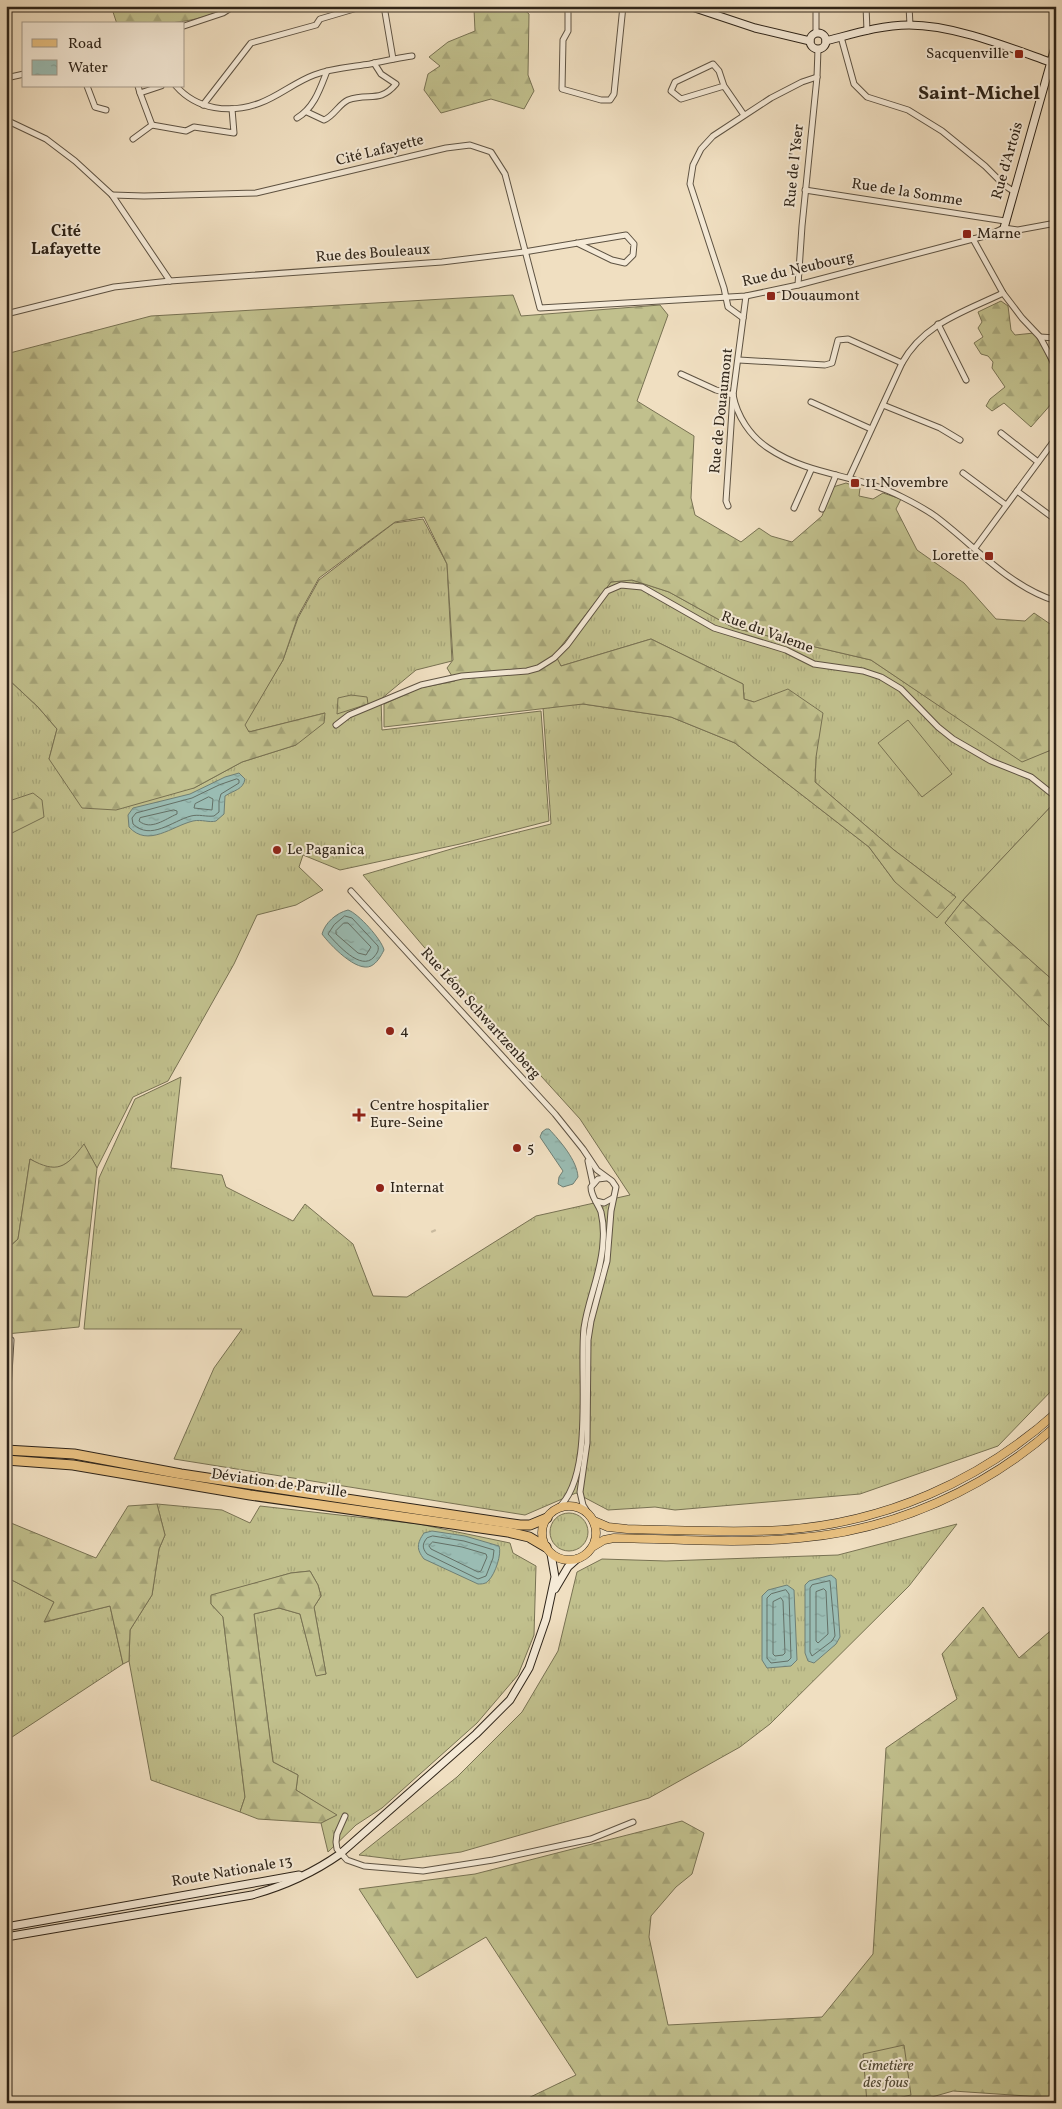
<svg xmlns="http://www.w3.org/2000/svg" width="1062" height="2109" viewBox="0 0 1062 2109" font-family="Vollkorn,serif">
	<defs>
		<pattern id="grass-tufts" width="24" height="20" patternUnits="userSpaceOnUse" patternTransform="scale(1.25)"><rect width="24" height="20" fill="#c1c08d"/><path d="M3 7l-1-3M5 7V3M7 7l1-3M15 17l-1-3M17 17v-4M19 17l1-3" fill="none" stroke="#a6a579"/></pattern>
		<pattern id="forest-firs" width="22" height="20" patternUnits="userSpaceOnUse" patternTransform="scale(1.25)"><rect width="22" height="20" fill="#c1c08d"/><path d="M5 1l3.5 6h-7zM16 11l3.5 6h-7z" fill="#a6a579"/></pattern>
		<pattern id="cemetery-stones" width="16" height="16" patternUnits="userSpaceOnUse" patternTransform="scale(1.25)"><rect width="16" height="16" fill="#c1c08d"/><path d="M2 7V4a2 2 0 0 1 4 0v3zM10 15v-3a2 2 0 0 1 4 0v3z" fill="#a6a579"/></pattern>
		<pattern id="water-ripples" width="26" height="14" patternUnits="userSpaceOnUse" patternTransform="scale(1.25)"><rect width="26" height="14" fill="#9abcb3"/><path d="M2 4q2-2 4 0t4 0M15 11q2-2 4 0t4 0" fill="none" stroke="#85a199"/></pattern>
	</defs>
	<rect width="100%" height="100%" fill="#f0dfc1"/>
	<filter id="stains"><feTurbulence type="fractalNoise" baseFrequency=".004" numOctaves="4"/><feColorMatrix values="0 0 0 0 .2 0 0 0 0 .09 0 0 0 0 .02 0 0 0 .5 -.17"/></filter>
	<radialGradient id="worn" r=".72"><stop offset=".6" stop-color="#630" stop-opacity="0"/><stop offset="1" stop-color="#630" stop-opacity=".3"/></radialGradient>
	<g fill="url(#grass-tufts)" stroke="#787253">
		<path d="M423 519 447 564 452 661 416 670 381 699 382 730 541 711 549 821 460 844 340 870 303 855 299 867 323 890 296 905 257 915 234 964 168 1081 133 1097 97 1168 84 1145C73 1158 63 1172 44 1167 39 1165 34 1161 30 1159L18 1239 6 1250V677L38 707 57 729 49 759 194 788 242 762 296 745 325 713 249 732 244 725 283 660 298 618 319 580 394 523Z"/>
		<path d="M632 580 669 592 734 628 871 660 1022 761 1056 748V801L963 900 945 923 1056 1033V1386L998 1446 860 1494 675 1510 655 1507 608 1510 576 1493 525 1515 174 1459 214 1368 242 1329H84L99 1178 135 1099 181 1077 171 1168 222 1175 226 1187 293 1221 305 1204 353 1244 373 1296 407 1297 536 1216 630 1195 580 1119 424 947 363 875 458 847 551 824 543 707 583 704 671 717 735 743 869 847 895 882 956 897 894 850 815 782 816 757 754 702 744 699 743 684 651 639 561 666 554 654 611 582Z"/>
		<path d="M157 1504 222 1510 250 1523 260 1506 419 1524 510 1543 513 1553 536 1566 534 1635 518 1675 477 1723 382 1808 356 1825 328 1852 321 1823 336 1815 296 1790 298 1775 273 1762 254 1614 279 1608 300 1614 316 1675 326 1674 314 1607 321 1596 318 1585 310 1571 291 1573 211 1596V1604L223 1617 245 1797 240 1812 151 1780 129 1661 130 1630 152 1595 159 1549 165 1535Z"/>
		<circle cx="569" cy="1532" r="19"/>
		<path d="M957 1524 909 1586 770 1724 740 1747 649 1798 461 1852 400 1860 359 1855 457 1777 522 1712 558 1651 577 1572 602 1559 666 1561 838 1555Z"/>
		<path d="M6 1577 54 1602 45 1622 110 1606 123 1664 6 1741Z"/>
	</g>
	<g fill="url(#forest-firs)" stroke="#787253">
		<path d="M111 6H229C194 26 156 24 117 24Z"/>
		<path d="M485 6H520L529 14 528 75 534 91 524 109 491 99 441 113 424 90 428 74 440 66 429 57 448 42 475 31 474 9Z"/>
		<path d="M513 295 521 316 660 305 668 315 637 401 694 436 691 498 695 515 741 542 759 528 771 536 792 542 822 516 833 487 846 483 860 488 859 496 873 499 883 493 901 499 896 509 917 550 964 583 996 619 1025 621 1034 613 1056 628V748L1022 762 871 660 734 628 669 592 632 580 611 582 555 654 561 666 651 639 743 684 744 699 754 702 788 689 823 713 816 757 815 782 894 850 956 897 937 918 895 882 869 847 735 743 671 717 583 704 384 727V704L420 688 455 681 447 668 453 660 447 564 424 517 395 522 319 578 298 616 283 660 245 725 249 732 325 713 324 723 296 745 242 762 194 788 116 810 82 808 49 759 57 729 38 707 6 677V354L151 316Z"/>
		<path d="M1001 301 1008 306 1011 330 1015 335 1034 333 1042 345 1056 377V389L1053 402 1031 427 1004 403 992 411 986 406 990 399 1005 387 992 368 993 362 988 356 981 354 974 343 983 337 978 328 982 322 978 312Z"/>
		<path d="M351 695 367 697 368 704 337 714 338 698Z"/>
		<path d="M33 793 42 800 44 817 6 836V802Z"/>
		<path d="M963 900 1056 983V1033L945 923Z"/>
		<path d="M84 1144 97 1168 79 1327 6 1334V1250L18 1239 30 1159C57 1174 66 1168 84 1144Z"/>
		<path d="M157 1504 165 1535 159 1549 152 1595 130 1630 129 1661 123 1664 110 1606 44 1622 54 1602 6 1577V1525L11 1523 96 1558 128 1506Z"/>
		<path d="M310 1571 318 1585 321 1596 314 1607 326 1674 316 1676 300 1614 279 1608 254 1614 273 1762 298 1775 296 1790 337 1815 321 1823 258 1819 240 1812 245 1797 223 1617 211 1604V1595L291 1573Z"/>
		<path d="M983 1607 1019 1658 1056 1626V2098L953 2091 911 2103H518L576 2075 486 1937 417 1978 359 1889 475 1874 682 1821 704 1833 692 1874 676 1887 651 1916 649 1937 668 2025 822 2017 873 1954 886 1748 957 1699 942 1654Z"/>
	</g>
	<path fill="url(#cemetery-stones)" stroke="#787253" d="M904 2045 911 2095 875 2103H867L863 2054Z"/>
	<g fill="#c1c08d" stroke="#787253">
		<path d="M908 720 952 774 922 797 878 743Z"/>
		<path d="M1056 801V983L963 900Z"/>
	</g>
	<g fill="url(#water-ripples)" stroke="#6f7f75">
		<path d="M239 773 245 779C243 790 234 790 225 796L224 814 216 821C209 823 202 819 193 821 172 826 148 848 129 827L128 815 133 808 190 794 225 777Z"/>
		<path d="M348 910C358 913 382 940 384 950 381 956 377 963 371 966 357 973 330 945 322 934 325 923 336 913 348 910Z"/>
		<path d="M546 1129H549C560 1141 577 1160 578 1177L573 1184 563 1187 558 1184 559 1177 563 1171 540 1137 542 1132Z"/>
		<path d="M432 1531 465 1536 499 1546C502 1554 495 1574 489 1580 486 1584 482 1584 478 1584L424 1559C416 1549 417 1543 424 1533Z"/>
		<path d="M831 1575 836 1579 840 1637 836 1644 814 1663 808 1661 805 1653V1585L809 1581Z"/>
		<path d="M787 1585 794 1590 797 1660 791 1666 767 1668 762 1660V1596L768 1590Z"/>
	</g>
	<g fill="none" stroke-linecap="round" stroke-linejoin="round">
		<g stroke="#647066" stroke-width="1">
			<path d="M237 779 239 780V783L221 794 219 801V812L214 816C206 817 199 814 191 816 172 821 151 841 133 824L132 818 136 813 192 798 219 785Z"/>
			<path d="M209 797 213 799 212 810 194 808 195 804Z"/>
			<path d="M174 810 177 811V814C165 819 151 831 139 821L140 818Z"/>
			<path d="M345 916 352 918 378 946C379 951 377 953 374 957 361 972 337 944 328 934L334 925Z"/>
			<path d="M344 923H348L371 947 366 955 358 953 336 934V931Z"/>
			<path d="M433 1536 464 1541 494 1550 493 1558 486 1576 478 1579 427 1554C422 1548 422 1544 427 1538Z"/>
			<path d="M433 1542 462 1547 486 1554 487 1557 481 1571 478 1572 431 1549 429 1546Z"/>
			<path d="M830 1581 835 1636 832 1641 812 1656 810 1652V1588L812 1585Z"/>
			<path d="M824 1589 826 1591 828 1634 818 1643 816 1641V1592Z"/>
			<path d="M786 1590 789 1594 791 1658 788 1661 771 1663 767 1658V1598L771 1594Z"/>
			<path d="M781 1598 783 1601 785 1653 783 1655 775 1656 773 1654V1602Z"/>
		</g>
		<path stroke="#c9ba9f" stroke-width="5" stroke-dasharray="5 2.5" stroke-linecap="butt" d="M433 1230 434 1232"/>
		<defs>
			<g id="street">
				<path d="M384 6 393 59"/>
				<path d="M568 6V31L563 40 562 89 601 100H610L614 94 623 6"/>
				<path d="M816 6V33"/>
				<path d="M866 6 867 31"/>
				<path d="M909 6 910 25"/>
				<path d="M435 7V6"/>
				<path d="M184 26 223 13 234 6"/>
				<path d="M841 37 854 84 867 97 908 110 942 131 985 166 1004 185 1013 191"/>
				<path d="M6 78 24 74"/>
				<path d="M87 86 95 107 106 110"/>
				<path d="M138 86 140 93 161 86"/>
				<path d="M176 86C197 110 230 114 260 103 279 96 295 82 314 75 332 68 351 67 370 64 384 61 398 58 412 56"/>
				<path d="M724 86 719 71 713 64 675 82 671 91 681 99 724 86 744 115"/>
				<path d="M203 105 251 43 316 25 320 19 364 6"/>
				<path d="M307 112 324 120C334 116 339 104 348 100 369 92 379 104 396 84L381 74 374 63"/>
				<path d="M297 118C314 108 320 89 327 71"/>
				<path d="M6 120 46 139 75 161 112 195 170 281"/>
				<path d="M152 125 186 131 194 127 234 133 232 109"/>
				<path d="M133 139 152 125 140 93"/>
				<path d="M805 190 1005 221"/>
				<path d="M112 195 144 196 256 193 446 148 470 145 491 152 505 174 540 308 746 296 798 285 973 239 989 235 1004 228 1018 230 1056 223"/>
				<path d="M973 239 1003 293 1022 318 1040 337 1056 367"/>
				<path d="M798 285 802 226 817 77 818 49"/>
				<path d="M6 314 114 287 170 281 442 262 524 252 626 235 634 244 633 255 625 263 612 260 577 243"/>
				<path d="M743 318 728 307 724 288 690 184 693 165 701 149 713 136 771 98 802 82 817 77"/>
				<path d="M938 324 966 380"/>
				<path d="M1040 337 1056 338"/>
				<path d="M739 360 825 365 832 363 838 340 848 339 902 363"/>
				<path d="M681 374 716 390 733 395"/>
				<path d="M733 395C737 416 750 436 768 448 811 477 858 474 902 497 914 503 925 509 935 516 974 545 1008 586 1056 601"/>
				<path d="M811 402 871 429"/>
				<path d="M883 405 940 428 960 440"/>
				<path d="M1001 433 1038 462"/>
				<path d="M963 473 1006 505"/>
				<path d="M849 478 902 363C924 323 964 312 1003 293"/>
				<path d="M1017 491 1056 520"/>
				<path d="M728 506 726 501 733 395 746 296"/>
				<path d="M794 508 811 470"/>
				<path d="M822 509 836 475"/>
				<path d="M975 548 1056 438"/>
				<path d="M336 725 349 715 421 685 462 676 527 671 538 668 554 658 567 645 607 591 621 585 642 587 714 628 786 650 814 664 863 671 881 677 901 689 938 727 953 739 991 761 1031 777 1056 797"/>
				<path d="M351 891 555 1114 583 1149 597 1170 612 1181 616 1187 611 1211 607 1261 591 1321 588 1340 587 1443 580 1492 583 1505 588 1513"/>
				<path d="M588 1161 593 1184"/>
				<path d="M596 1201 604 1203 613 1198"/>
				<path d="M6 1424 11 1340"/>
				<path d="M557 1509C595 1478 579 1374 584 1328 588 1299 602 1271 603 1242 604 1232 603 1221 601 1212 598 1203 591 1197 591 1187L598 1179 606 1178"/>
				<path d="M345 1816 337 1834 336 1842 337 1849 347 1860 364 1866 423 1871 493 1860 591 1839 633 1822"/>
			</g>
			<g id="secondary">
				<path d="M689 6 755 28 810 41"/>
				<circle cx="818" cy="41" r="8"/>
				<path d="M826 41C853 34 881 25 909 25 954 25 1008 47 1050 62L1056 67"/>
				<path d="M1004 228 1056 44"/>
				<path d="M555 1589 568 1567 577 1559"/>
				<path d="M6 1927 299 1875"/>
				<path d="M6 1937 252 1895C284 1886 313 1873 340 1854L476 1734 510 1700 529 1668 546 1619 555 1577 551 1554"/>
			</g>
			<g id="primary">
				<circle cx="569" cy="1533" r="27"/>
				<path d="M594 1521 608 1527 627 1529C679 1530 731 1533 782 1530 885 1523 980 1481 1056 1413"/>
				<path d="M594 1546 604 1540 614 1538C675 1539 738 1544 800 1538 894 1530 986 1489 1056 1426"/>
			</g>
			<g id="highway">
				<path d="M6 1450 74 1454 181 1474 520 1525H530L547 1518"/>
				<path d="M6 1460 73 1465 250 1495 508 1532 529 1537 546 1547"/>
			</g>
		</defs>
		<use href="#street" stroke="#5e5343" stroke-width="7"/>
		<use href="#secondary" stroke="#2e2419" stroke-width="9"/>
		<use href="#primary" stroke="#2e2419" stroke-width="9"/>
		<use href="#highway" stroke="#2e2419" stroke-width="11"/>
		<use href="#street" stroke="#f5ead7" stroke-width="5"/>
		<use href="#secondary" stroke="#f5ead7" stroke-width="7"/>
		<use href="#primary" stroke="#e8c080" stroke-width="8"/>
		<use href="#highway" stroke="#e8c080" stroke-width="9"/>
	</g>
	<g fill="#8f2418" stroke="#f5ead7" stroke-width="2">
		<rect x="1014" y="49" width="10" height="10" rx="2.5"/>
		<rect x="962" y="229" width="10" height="10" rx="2.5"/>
		<rect x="766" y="291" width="10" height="10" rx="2.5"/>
		<rect x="850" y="478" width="10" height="10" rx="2.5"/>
		<rect x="984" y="551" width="10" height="10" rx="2.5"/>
		<circle cx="277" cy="850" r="5"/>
		<circle cx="390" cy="1031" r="5"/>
		<path d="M356.5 1107.5h5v5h5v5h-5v5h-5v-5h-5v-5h5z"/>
		<circle cx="517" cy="1148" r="5"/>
		<circle cx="380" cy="1188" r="5"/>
	</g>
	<g text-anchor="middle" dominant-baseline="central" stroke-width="4" stroke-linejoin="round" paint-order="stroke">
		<g font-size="15" fill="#2e2419" stroke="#f5ead7" text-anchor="start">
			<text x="1009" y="54" text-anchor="end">Sacquenville</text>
			<text x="977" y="234">Marne</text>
			<text x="781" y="296">Douaumont</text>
			<text x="865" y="483">11 Novembre</text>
			<text x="979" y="556" text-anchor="end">Lorette</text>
			<text x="287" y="850">Le Paganica</text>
			<text x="400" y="1031">4</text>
			<text x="370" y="1106">Centre hospitalier<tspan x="370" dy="17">Eure-Seine</tspan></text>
			<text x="527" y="1148">5</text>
			<text x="390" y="1188">Internat</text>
		</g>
		<g font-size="15" fill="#2e2419" stroke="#f5ead7">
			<text transform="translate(380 151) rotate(-14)">Cité Lafayette</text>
			<text transform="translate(1008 161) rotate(-74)">Rue d'Artois</text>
			<text transform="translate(795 166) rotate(-84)">Rue de l'Yser</text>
			<text transform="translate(907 193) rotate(9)">Rue de la Somme</text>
			<text transform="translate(373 254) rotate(-4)">Rue des Bouleaux</text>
			<text transform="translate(798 270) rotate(-13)">Rue du Neubourg</text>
			<text transform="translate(722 411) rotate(-84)">Rue de Douaumont</text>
			<text transform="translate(767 633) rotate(20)">Rue du Valeme</text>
			<text transform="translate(480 1014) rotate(48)">Rue Léon Schwartzenberg</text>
			<text transform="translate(279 1484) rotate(8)">Déviation de Parville</text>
			<text transform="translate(232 1872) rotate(-10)">Route Nationale 13</text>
		</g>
		<g font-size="15" font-style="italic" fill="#534b36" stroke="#f5ead7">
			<text x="886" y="2066">Cimetière<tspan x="886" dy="17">des fous</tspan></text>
		</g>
		<g font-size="16" font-weight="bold" fill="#2e2419" stroke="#f5ead7">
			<text x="66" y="232">Cité<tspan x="66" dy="18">Lafayette</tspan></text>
		</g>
		<g font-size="20" font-weight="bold" fill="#2e2419" stroke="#f5ead7">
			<text x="979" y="94">Saint-Michel</text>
		</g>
	</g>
	<rect width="1062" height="2109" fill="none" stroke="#f0dfc1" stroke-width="25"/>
	<rect x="8" y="8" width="1047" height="2094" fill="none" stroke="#2e2419" stroke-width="2.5"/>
	<rect x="12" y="12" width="1037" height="2084" fill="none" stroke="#2e2419"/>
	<rect x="22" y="22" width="162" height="65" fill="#f5ead7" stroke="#a59b8b"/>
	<rect x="32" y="39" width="25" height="8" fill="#e8c080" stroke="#a59b8b"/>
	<text x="68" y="48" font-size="15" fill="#2e2419">Road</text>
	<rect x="32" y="60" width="25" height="15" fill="url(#water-ripples)" stroke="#a59b8b"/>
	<text x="68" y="72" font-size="15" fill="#2e2419">Water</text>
	<rect width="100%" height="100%" filter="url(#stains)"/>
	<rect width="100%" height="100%" fill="url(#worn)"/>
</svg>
